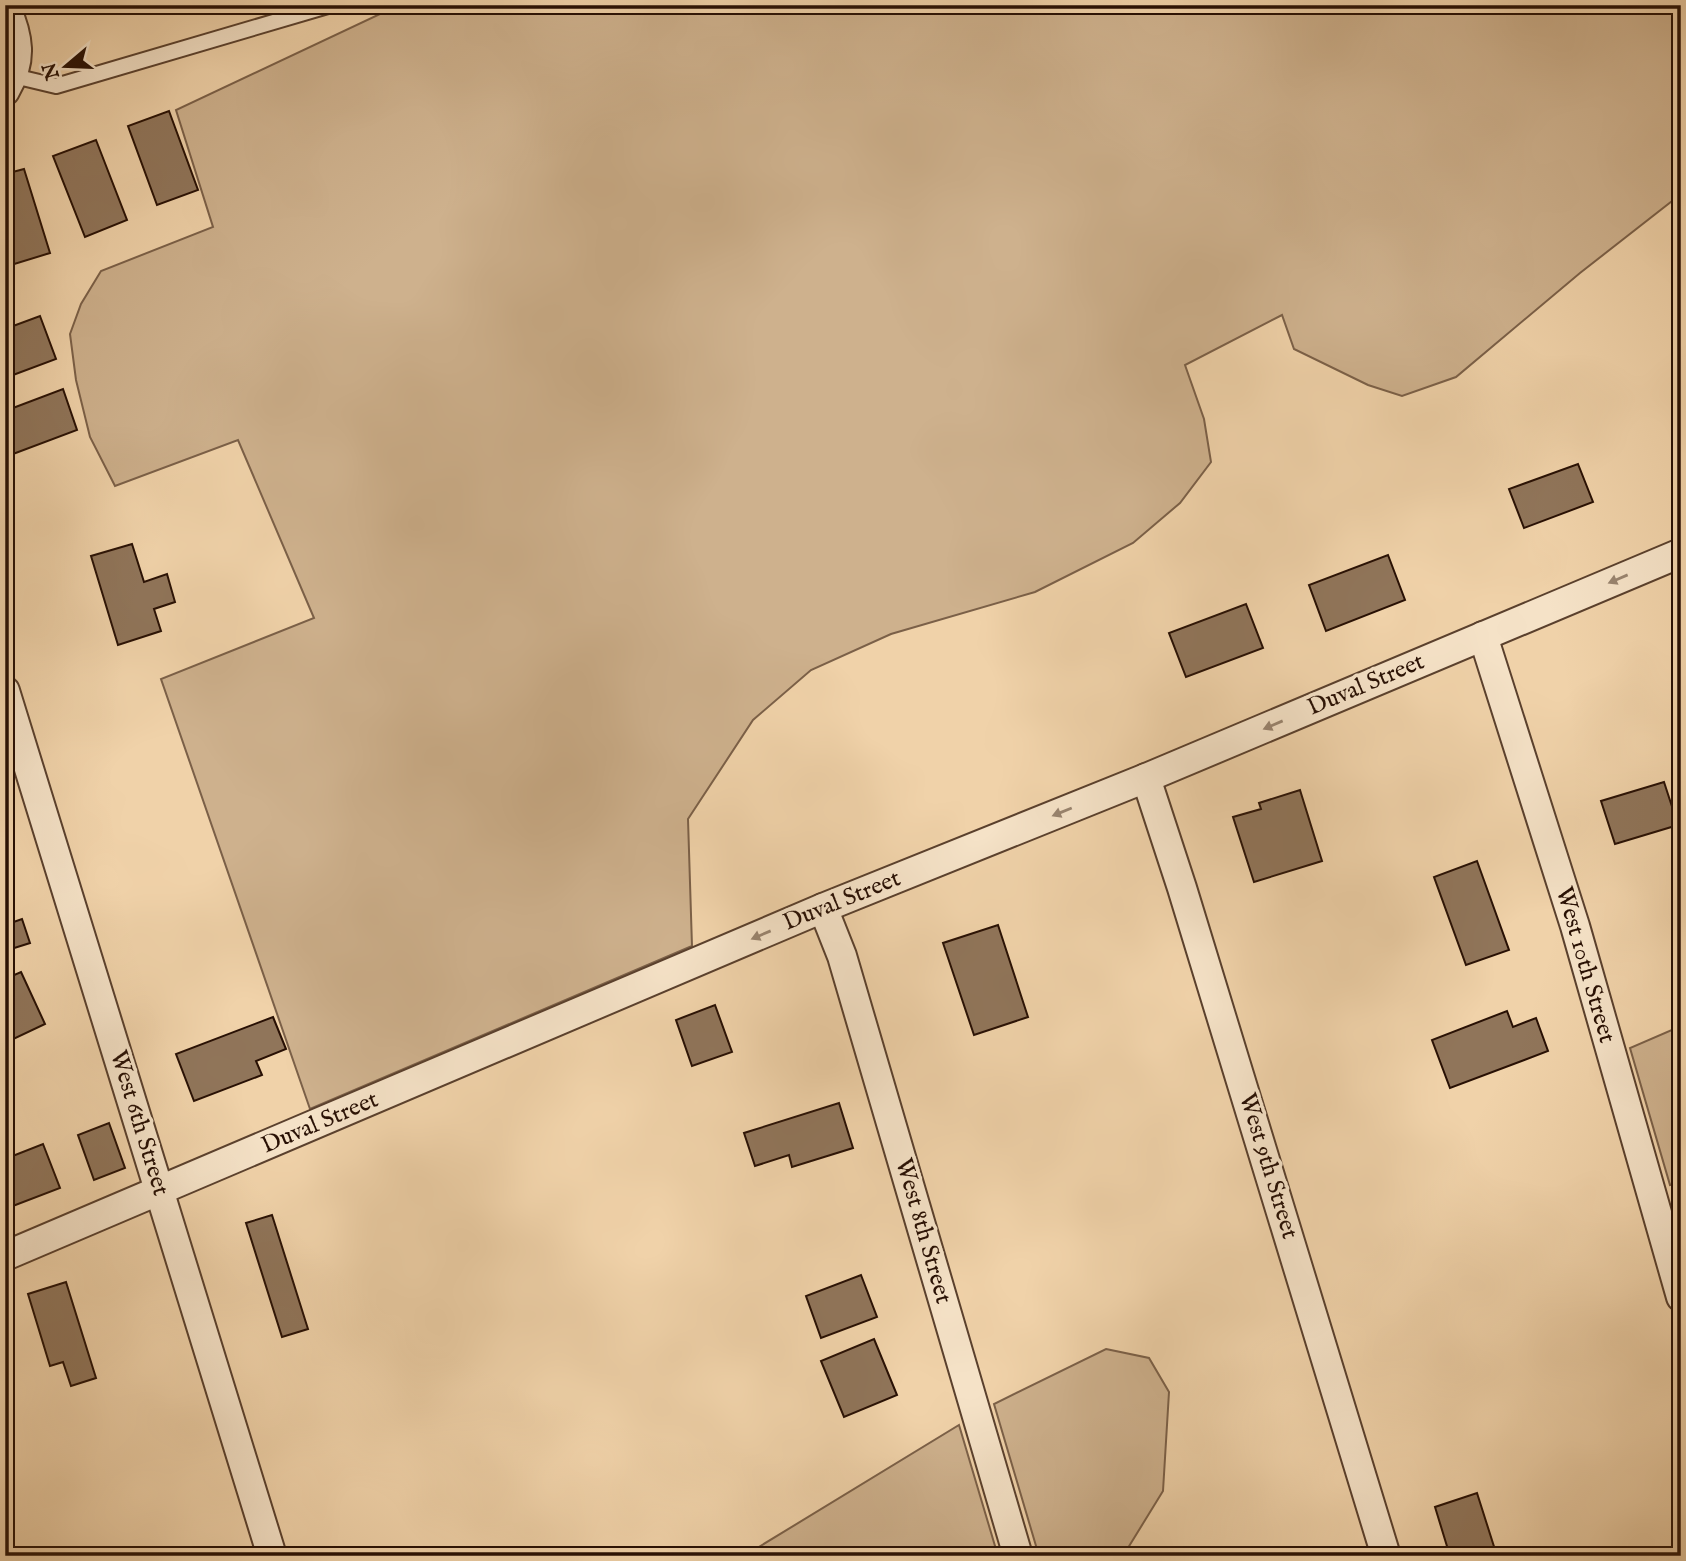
<svg xmlns="http://www.w3.org/2000/svg" width="1686" height="1561" viewBox="0 0 1686 1561" font-family="'IM FELL English',serif">
	<rect width="100%" height="100%" fill="#f0d2a9"/>
	<filter id="stains"><feTurbulence type="fractalNoise" baseFrequency=".00286" numOctaves="4"/><feColorMatrix values="0 0 0 0 .2 0 0 0 0 .09 0 0 0 0 .02 0 0 0 .5 -.17"/></filter>
	<radialGradient id="worn" r=".72"><stop offset=".6" stop-color="#630" stop-opacity="0"/><stop offset="1" stop-color="#630" stop-opacity=".3"/></radialGradient>
	<g fill="#ceb18d" stroke="#7b6048" stroke-width="2">
		<path d="M399 5H1681V194L1580 273 1456 377 1402 396 1368 385 1294 349 1282 315 1185 365 1204 419 1211 462 1180 503 1133 543 1035 592 891 634 811 670 753 720 688 819 692 946 310 1109 161 679 314 618 238 440 115 486 90 437 76 380 70 334 81 304 101 271 213 227 176 110Z"/>
		<path d="M1681 1026V1183L1670 1185 1630 1048Z"/>
		<path d="M1106 1349 1149 1358 1169 1392 1163 1491 1123 1556H1039L994 1404Z"/>
		<path d="M959 1425 998 1556H744Z"/>
	</g>
	<g fill="#90755a" stroke="#281004" stroke-width="2">
		<path d="M169 111 198 190 157 205 128 126Z"/>
		<path d="M96 140 127 220 85 237 53 156Z"/>
		<path d="M24 169 50 253 11 265 5 245V174Z"/>
		<path d="M40 316 56 359 5 378V329Z"/>
		<path d="M63 389 77 430 5 457V411Z"/>
		<path d="M1578 464 1593 502 1524 528 1509 489Z"/>
		<path d="M132 544 144 582 167 574 175 602 154 609 161 631 118 645 91 556Z"/>
		<path d="M1388 555 1405 600 1326 631 1309 585Z"/>
		<path d="M1246 604 1263 648 1186 677 1169 633Z"/>
		<path d="M1664 782 1678 825 1615 844 1601 801Z"/>
		<path d="M1300 790 1322 861 1254 882 1233 817 1261 809 1259 803Z"/>
		<path d="M1477 861 1509 950 1466 965 1434 877Z"/>
		<path d="M22 919 30 943 5 951V925Z"/>
		<path d="M998 925 1028 1017 974 1035 943 943Z"/>
		<path d="M21 972 45 1024 5 1043V979Z"/>
		<path d="M715 1005 732 1052 692 1066 676 1020Z"/>
		<path d="M1507 1011 1513 1027 1536 1018 1548 1051 1450 1088 1432 1040Z"/>
		<path d="M273 1017 286 1049 256 1061 262 1075 194 1101 176 1054Z"/>
		<path d="M839 1103 853 1148 792 1167 789 1155 755 1166 744 1133Z"/>
		<path d="M109 1123 125 1168 94 1180 78 1135Z"/>
		<path d="M43 1144 60 1188 5 1209V1159Z"/>
		<path d="M272 1215 308 1329 282 1337 246 1223Z"/>
		<path d="M861 1275 877 1317 821 1338 806 1296Z"/>
		<path d="M66 1282 96 1378 71 1386 63 1362 50 1366 28 1294Z"/>
		<path d="M874 1339 897 1395 844 1417 821 1361Z"/>
		<path d="M1477 1493 1497 1556H1450L1435 1507Z"/>
	</g>
	<g fill="none" stroke-linecap="round" stroke-linejoin="round">
		<defs>
			<path id="service" d="M14 76 56 86 331 5"/>
			<g id="minor">
				<path d="M5 91C23 60 19 37 5 5"/>
				<path d="M1483 636 1575 926 1681 1297"/>
				<path d="M5 691 272 1556"/>
				<path d="M1146 778 1182 888 1386 1556"/>
				<path d="M823 908 842 956 1018 1556"/>
				<path d="M5 1256 823 908 1146 778 1681 553"/>
			</g>
		</defs>
		<use href="#service" stroke="#5a402d" stroke-width="18"/>
		<use href="#minor" stroke="#5a402d" stroke-width="32"/>
		<use href="#service" stroke="#f5e2c7" stroke-width="14"/>
		<use href="#minor" stroke="#f5e2c7" stroke-width="28"/>
	</g>
	<defs><path id="oneway-solid" d="M-6-.8H1V-3.2L6.5 0L1 3.2V.8H-6Z" transform="scale(1.75)"/></defs>
	<g fill="#99846f">
		<use href="#oneway-solid" transform="translate(1618 579) rotate(157)"/>
		<use href="#oneway-solid" transform="translate(1273 725) rotate(157)"/>
		<use href="#oneway-solid" transform="translate(1062 812) rotate(158)"/>
		<use href="#oneway-solid" transform="translate(761 935) rotate(157)"/>
	</g>
	<g text-anchor="middle" dominant-baseline="central" stroke-width="7" stroke-linejoin="round" paint-order="stroke">
		<g font-size="24" fill="#281004" stroke="#f5e2c7">
			<text transform="translate(1366 685) rotate(-23)">Duval Street</text>
			<text transform="translate(842 901) rotate(-22)">Duval Street</text>
			<text transform="translate(1585 965) rotate(74)">West 10th Street</text>
			<text transform="translate(139 1123) rotate(73)">West 6th Street</text>
			<text transform="translate(320 1123) rotate(-23)">Duval Street</text>
			<text transform="translate(1268 1166) rotate(73)">West 9th Street</text>
			<text transform="translate(923 1231) rotate(74)">West 8th Street</text>
		</g>
	</g>
	<rect width="1686" height="1561" fill="none" stroke="#f0d2a9" stroke-width="28"/>
	<rect x="7" y="7" width="1672" height="1547" fill="none" stroke="#281004" stroke-width="3.5"/>
	<rect x="14" y="14" width="1658" height="1533" fill="none" stroke="#281004" stroke-width="2"/>
	<g transform="translate(66 66) rotate(251)" stroke="#f5e2c7" stroke-width="5" paint-order="stroke">
	<path d="M0-5L12 26L0 18L-12 26Z" fill="#281004"/>
	<text y="-10" font-size="19" font-weight="bold" text-anchor="middle" fill="#281004">N</text>
	</g>
	<rect width="100%" height="100%" filter="url(#stains)"/>
	<rect width="100%" height="100%" fill="url(#worn)"/>
</svg>
